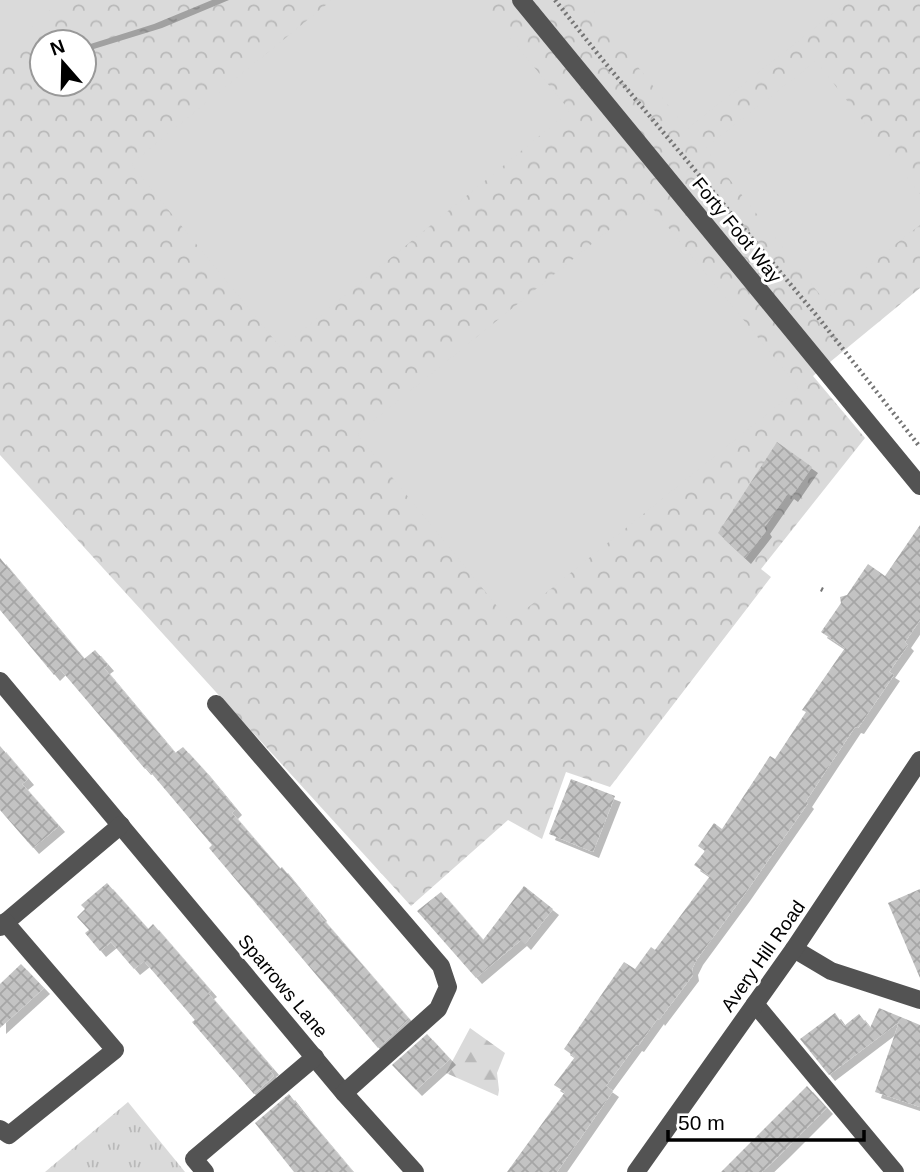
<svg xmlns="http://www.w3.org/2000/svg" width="920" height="1172" viewBox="0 0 920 1172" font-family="Arial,sans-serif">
	<defs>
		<pattern id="grass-tufts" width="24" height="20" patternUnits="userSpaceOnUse" patternTransform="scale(1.75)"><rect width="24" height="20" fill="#dadada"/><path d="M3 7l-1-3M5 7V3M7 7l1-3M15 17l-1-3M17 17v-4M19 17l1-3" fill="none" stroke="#b9b9b9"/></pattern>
		<pattern id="forest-firs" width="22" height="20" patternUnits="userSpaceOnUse" patternTransform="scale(1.75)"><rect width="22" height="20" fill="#dadada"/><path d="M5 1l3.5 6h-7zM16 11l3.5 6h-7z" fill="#b9b9b9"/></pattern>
		<pattern id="park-crowns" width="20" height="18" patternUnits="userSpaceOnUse" patternTransform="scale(1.75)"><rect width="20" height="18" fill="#dadada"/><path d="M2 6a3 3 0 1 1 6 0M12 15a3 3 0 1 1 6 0" fill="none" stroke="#b9b9b9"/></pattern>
		<pattern id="water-ripples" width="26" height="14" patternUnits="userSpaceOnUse" patternTransform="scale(1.75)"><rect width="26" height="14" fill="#a1a1a1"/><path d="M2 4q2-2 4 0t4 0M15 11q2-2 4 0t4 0" fill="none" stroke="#898989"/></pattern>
		<pattern id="building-cross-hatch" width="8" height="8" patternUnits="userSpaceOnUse" patternTransform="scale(1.75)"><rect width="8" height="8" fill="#c3c3c3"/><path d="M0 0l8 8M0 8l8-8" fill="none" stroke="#a6a6a6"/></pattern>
		<filter id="shadow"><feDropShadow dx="6" dy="6" stdDeviation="0" flood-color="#0004"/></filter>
	</defs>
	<rect width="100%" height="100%" fill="#fff"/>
	<path fill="url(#grass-tufts)" d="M128 1102 185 1172H45Z"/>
	<path fill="url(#forest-firs)" d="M470 1028 505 1053 497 1073 499 1090 498 1096 446 1073Z"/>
	<path fill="url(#park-crowns)" fill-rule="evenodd" d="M0 0H920V288L813 376 865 438 761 569 771 577 610 787 566 772 542 839 508 820 411 906 0 455ZM42 42H84V84H42Z"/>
	<g fill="#dadada">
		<path d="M0 0H61L0 58Z"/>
		<path d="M332 0H479L570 111 281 348 131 164Z"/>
		<path d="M585 0H850L687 129Z"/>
		<path d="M816 61 920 194V225L824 300 705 148Z"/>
		<path d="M646 200 799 388 510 622 357 434Z"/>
	</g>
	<path fill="url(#water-ripples)" d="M212 0H229L162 28 84 52V46L154 24Z"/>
	<g fill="url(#building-cross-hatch)" filter="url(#shadow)">
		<path d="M777 442 812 467 792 496 788 493 764 528 766 531 745 558 718 533Z"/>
		<path d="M920 525V620L905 642 908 645 889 672 894 675 858 728 855 727 831 763 806 801 808 803 744 895 697 959 692 969 693 975 659 1020 658 1018 638 1046 636 1045 606 1086 613 1091 557 1172H507L565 1092 554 1085 575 1057 564 1049 624 962 635 969 651 947 655 950 710 876 694 865 705 851 698 846 714 823 722 829 770 756 775 759 806 712 802 710 845 648 821 632 841 603 840 597 847 595 868 564 885 576Z"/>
		<path d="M0 558 84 659 95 650 108 665 104 668 175 753 183 747 204 770 236 809 232 813 280 869 282 867 321 915 320 916 409 1019 378 1048 209 848 212 845 147 768 145 769 60 669 54 675 0 610Z"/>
		<path d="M0 746 28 779 22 784 59 826 33 848 0 810Z"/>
		<path d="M571 779 615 796 593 852 549 834Z"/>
		<path d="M107 883 148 929 153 924 211 991 208 993 273 1069 270 1071 274 1076 254 1094 192 1022 195 1020 144 961 134 969 111 942 100 951 85 933 89 930 77 917 85 909 81 905Z"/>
		<path d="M524 886 553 909 525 944 521 940 476 978 417 911 441 892 483 940Z"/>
		<path d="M920 889V978L888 903Z"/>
		<path d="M21 964 44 988 0 1028V984Z"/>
		<path d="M879 1008 920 1025V1107L875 1092 899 1022 829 1075 800 1039 835 1013 844 1026 859 1014 870 1028Z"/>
		<path d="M427 1034 450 1059 416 1090 392 1065Z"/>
		<path d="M807 1086 827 1108 783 1152 762 1172H721Z"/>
		<path d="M289 1094 306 1116 353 1172H294L255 1123Z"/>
	</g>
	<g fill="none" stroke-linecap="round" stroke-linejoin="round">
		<g stroke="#757575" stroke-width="4.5" stroke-dasharray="2 3.5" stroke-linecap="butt">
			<path d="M555 0 601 58 817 316 920 447"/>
			<path d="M821 589 825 591"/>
		</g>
		<g stroke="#535353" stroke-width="18">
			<path d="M521 0 920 486"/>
			<path d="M0 681 344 1093 415 1172"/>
			<path d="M216 704 441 966 448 987 438 1009 344 1093"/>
			<path d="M0 927 121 825"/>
			<path d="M794 949 831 971 920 1000"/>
			<path d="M755 1004 895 1172"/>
			<path d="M0 1129 9 1135 115 1050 5 922"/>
			<path d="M205 1172 194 1159 315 1057"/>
			<path d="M636 1172 794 949 920 760"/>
		</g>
	</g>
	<g text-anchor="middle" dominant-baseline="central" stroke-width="6" stroke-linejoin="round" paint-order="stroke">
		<g font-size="19" fill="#000" stroke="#fff">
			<text transform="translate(737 230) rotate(51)">Forty Foot Way</text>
			<text transform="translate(763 956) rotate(-55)">Avery Hill Road</text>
			<text transform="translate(283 986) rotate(50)">Sparrows Lane</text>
		</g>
	</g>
	<g transform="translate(63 63) rotate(340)"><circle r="33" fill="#ffffff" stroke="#999999" stroke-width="2"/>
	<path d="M0-5L12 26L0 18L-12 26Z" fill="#000000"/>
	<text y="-10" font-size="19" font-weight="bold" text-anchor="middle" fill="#000000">N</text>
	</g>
	<path d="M668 1130v10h196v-10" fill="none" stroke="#000000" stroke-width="3.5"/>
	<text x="678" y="1130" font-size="21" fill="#000000" stroke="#ffffff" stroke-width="5" paint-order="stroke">50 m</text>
</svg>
